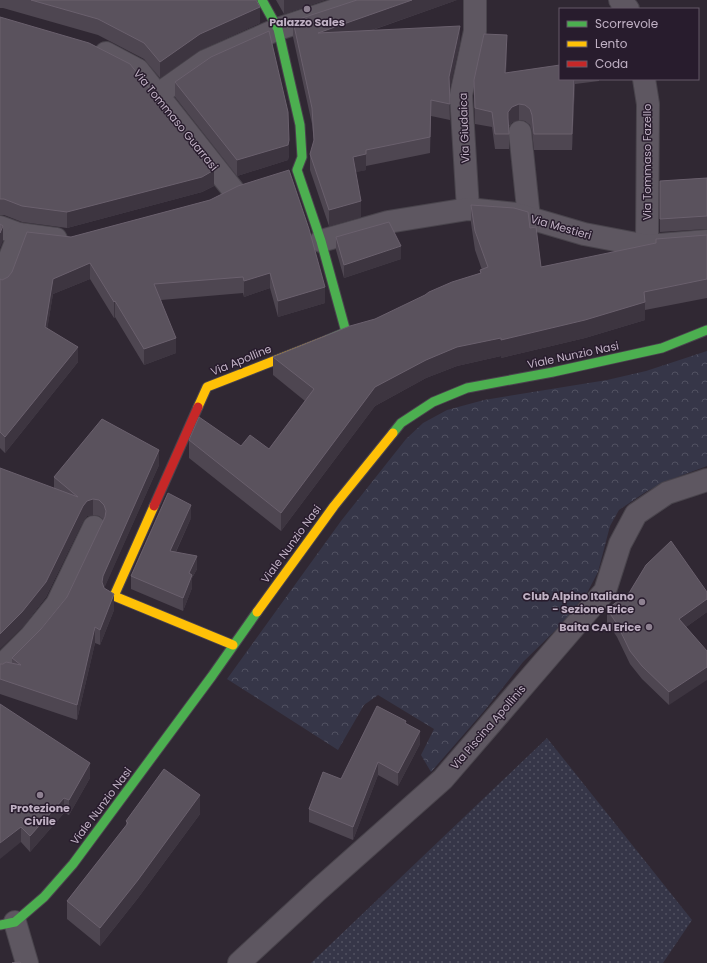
<svg xmlns="http://www.w3.org/2000/svg" width="707" height="963" viewBox="0 0 707 963" font-family="Poppins,sans-serif">
	<defs>
		<pattern id="grass-dots" width="8" height="8" patternUnits="userSpaceOnUse"><rect width="8" height="8" fill="#363648"/><path d="M2 2h.1M6 6h.1" fill="none" stroke="#515161" stroke-width="1.8" stroke-linecap="round"/></pattern>
		<pattern id="forest-crowns" width="20" height="18" patternUnits="userSpaceOnUse"><rect width="20" height="18" fill="#363648"/><path d="M2 6a3 3 0 1 1 6 0M12 15a3 3 0 1 1 6 0" fill="none" stroke="#515161"/></pattern>
	</defs>
	<rect width="100%" height="100%" fill="#302833"/>
	<path fill="url(#grass-dots)" d="M547 738 692 920 663 963H311Z"/>
	<path fill="url(#forest-crowns)" d="M707 351V466L672 479 647 491 619 510 610 526 598 572 587 593 562 624 523 662 485 710 431 772 421 755 434 729 378 695 364 705 338 750 227 679 341 521 406 439 423 423 447 410 484 400 607 380 646 371Z"/>
	<g fill="none" stroke-linecap="round" stroke-linejoin="round">
		<defs>
			<g id="street">
				<path d="M620 0 628 9"/>
				<path d="M106 53 138 70 233 190"/>
				<path d="M644 79 648 104 647 246"/>
				<path d="M157 95 205 61 278 29 365 0"/>
				<path d="M520 132 529 218"/>
				<path d="M468 209 461 95 475 31V0"/>
				<path d="M0 227 19 234 56 239"/>
				<path d="M321 241 388 222 468 209 516 214 584 234 647 246 707 241"/>
				<path d="M0 283 19 234"/>
				<path d="M0 667 31 636 57 604 94 527"/>
				<path d="M15 922 27 963"/>
				<path d="M239 963 318 890 443 779 605 591 620 544 636 514 667 493 707 480"/>
			</g>
			<g id="fast">
				<path d="M262 0 278 29 300 125 302 157 297 170 321 241 346 332 327 340"/>
				<path d="M393 433 401 423 433 402 467 388 553 372 662 348 707 330"/>
				<path d="M0 925 15 922 44 897 73 864 212 676 257 612"/>
			</g>
			<g id="slow">
				<path d="M198 407 207 387 327 340"/>
				<path d="M154 506 114 596 233 645"/>
				<path d="M257 612 334 506 393 433"/>
			</g>
			<path id="jam" d="M154 506 198 407"/>
		</defs>
		<use href="#street" stroke="#49444c" stroke-width="24"/>
		<use href="#fast" stroke="#4a434d" stroke-width="11"/>
		<use href="#slow" stroke="#4a434d" stroke-width="11"/>
		<use href="#jam" stroke="#4a434d" stroke-width="11"/>
		<use href="#street" stroke="#5e5761" stroke-width="22"/>
		<use href="#fast" stroke="#4caf50" stroke-width="9"/>
		<use href="#slow" stroke="#ffc107" stroke-width="9"/>
		<use href="#jam" stroke="#c62828" stroke-width="9"/>
	</g>
	<g fill="#4e4651">
		<path d="M0 0H256L260 23 200 50 160 78 144 59 98 35 3 8H0Z"/>
		<path d="M276 0H325L284 14Z"/>
		<path d="M457 0 370 31 460 42 449 90 450 120 431 116 430 153 366 166V170L355 172 361 217 329 226 310 170V154L314 143 312 124 293 37V21Z"/>
		<path d="M0 17 214 186 202 192 67 228 22 222 4 215H0Z"/>
		<path d="M507 51 506 73 560 79H599V81L575 84 572 150H534L532 131 530 125 525 121 519 120 512 122 509 127V149H495L492 127 475 124 474 96V80Z"/>
		<path d="M175 82 289 155 288 160 237 176 175 97Z"/>
		<path d="M707 178V229L660 232V181Z"/>
		<path d="M210 200 325 303 278 317 270 288 244 297 243 293 161 300 176 353 144 365 115 317 114 318 90 279 53 294 47 329 78 362 5 453 0 448V279L2 280 8 277 71 237Z"/>
		<path d="M471 205 530 228 541 267 707 235V298L645 310V320L585 338 501 358V356L457 366 426 378 375 406 281 531 189 458V440L241 446 269 449 305 401 273 375V357L375 319 480 273 482 270 475 250 471 223Z"/>
		<path d="M336 237 401 259 344 278 336 250Z"/>
		<path d="M159 465 104 588 114 610 100 645 95 643 77 720 0 694V664L12 663V658L41 629 67 597 104 520 99 516 93 515 87 516 83 521 46 597 22 628 54 488V477Z"/>
		<path d="M191 518 176 552 197 569 192 578V588L183 611 131 589V576Z"/>
		<path d="M707 592V612L686 627 669 705 642 679 630 664 617 637 607 622V609Z"/>
		<path d="M0 704 90 778 69 815 64 813 30 852 21 842Z"/>
		<path d="M406 724 420 744 398 786 378 775 353 840 309 822V809L341 779Z"/>
		<path d="M200 814 138 898 100 946 67 919V901L126 826V821Z"/>
	</g>
	<g fill="#3d3540">
		<path d="M284 0H325L284 14Z"/>
		<path d="M412 0H457L318 49V33Z"/>
		<path d="M260 7V23L200 50 160 78V62L200 34Z"/>
		<path d="M460 26V42L449 93V77Z"/>
		<path d="M507 35V51L505 88V73Z"/>
		<path d="M574 79H575L572 150V134Z"/>
		<path d="M519 104V120L512 122 508 127V112L512 107Z"/>
		<path d="M289 140V155L288 160 237 176V160Z"/>
		<path d="M366 154V170L353 173V157Z"/>
		<path d="M214 170V186L202 192 67 228V212Z"/>
		<path d="M361 201V217L329 226V210Z"/>
		<path d="M3 226V241L0 248V233Z"/>
		<path d="M401 246V259L344 278V265Z"/>
		<path d="M90 263V279L53 294 45 343V327L53 279Z"/>
		<path d="M270 273V288L244 297V281Z"/>
		<path d="M325 287V303L278 317V301Z"/>
		<path d="M115 301V317L114 318V302Z"/>
		<path d="M645 302V320L585 338 501 358V340Z"/>
		<path d="M176 338V353L144 365V349Z"/>
		<path d="M501 338V356L457 366 426 378 375 406 281 531V513L375 387 426 360 457 347Z"/>
		<path d="M78 347V362L5 453V437Z"/>
		<path d="M159 450V465L103 591 102 582 103 576Z"/>
		<path d="M93 499V515L87 516 83 521 46 597 22 628 0 649V634L83 506 87 501Z"/>
		<path d="M191 505V518L170 564V551Z"/>
		<path d="M197 556V569L192 578V588L183 611V598L189 573Z"/>
		<path d="M114 594V610L100 645V630Z"/>
		<path d="M707 599V612L679 632V619Z"/>
		<path d="M95 627V643L77 720V705Z"/>
		<path d="M707 667V680L669 705V692Z"/>
		<path d="M420 731V744L398 786V773Z"/>
		<path d="M378 762V775L353 840V827Z"/>
		<path d="M90 763V778L69 815V800Z"/>
		<path d="M200 795V814L138 898 100 946V928Z"/>
		<path d="M64 798V813L30 852V836Z"/>
		<path d="M21 827V842L0 859V843Z"/>
	</g>
	<g fill="#5a525d" stroke="#6a606d">
		<path d="M31 0H256L260 7 200 34 160 62 144 43 98 19Z"/>
		<path d="M357 0H412L318 33 460 26 449 77 450 104 431 100 430 137 366 150V154L353 157 361 201 329 210 310 154 314 140 312 108 293 21Z"/>
		<path d="M0 17 89 43 130 64 214 170 202 177 67 212 22 206 4 199H0Z"/>
		<path d="M269 31 288 112 289 140 288 145 237 160 175 82 211 57Z"/>
		<path d="M484 34 507 35 505 73 560 65V79H574L572 134H534L532 115 530 109 525 105 519 104 512 107 508 112V118L509 134H495L492 112 475 108 474 80Z"/>
		<path d="M289 170 309 229 325 287 278 301 270 273 244 281 243 277 154 284 176 338 144 349 115 301 114 302 90 263 53 279 45 327 78 347 5 437 0 432V279L2 280 8 277 12 272 27 232 71 237 210 200 238 186Z"/>
		<path d="M707 178V216L660 219V181Z"/>
		<path d="M471 205 514 208 528 212 530 228 536 227 541 267 656 243V239L707 235V279L644 292 645 302 585 320 501 340V338L457 347 426 360 375 387 281 513 189 440 199 417 241 446 250 435 269 449 314 389 273 357 350 326 375 319 425 295 429 292 452 282 481 273 480 270 488 267 475 231Z"/>
		<path d="M389 222 401 246 344 265 336 237Z"/>
		<path d="M0 224 3 226 0 233Z"/>
		<path d="M102 419 159 450 103 576 102 582 104 588 114 594 100 630 95 627 77 705 0 679V664H3L6 662 21 665 12 658 41 629 67 597 105 517 106 511 104 505 99 500 93 499 87 501 83 506 46 582 22 612 0 634V468L78 497 54 477Z"/>
		<path d="M168 493 191 505 170 551 197 556 189 573 192 575 183 598 131 576Z"/>
		<path d="M671 541 707 592V599L679 619 707 651V667L669 692 642 666 630 651 617 624 607 609 629 593 646 565Z"/>
		<path d="M0 704 90 763 69 800 64 798 30 836 21 827 0 843Z"/>
		<path d="M377 706 406 721 405 723 420 731 398 773 378 762 353 827 309 809 323 772 341 779Z"/>
		<path d="M164 769 200 795 138 880 100 928 67 901 128 823 126 821Z"/>
		<path d="M20 962 21 963H12Z"/>
	</g>
	<g fill="#8e8191" stroke="#281c2d" stroke-width="1.5">
		<circle cx="307" cy="9" r="4"/>
		<circle cx="642" cy="602" r="4"/>
		<circle cx="649" cy="627" r="4"/>
		<circle cx="40" cy="795" r="4"/>
	</g>
	<g text-anchor="middle" dominant-baseline="central" stroke-width="3" stroke-linejoin="round" paint-order="stroke">
		<g font-size="11" font-weight="bold" fill="#c0b1c4" stroke="#281c2d">
			<text x="307" y="22">Palazzo Sales</text>
			<text x="634" y="596" text-anchor="end">Club Alpino Italiano<tspan x="634" dy="13">- Sezione Erice</tspan></text>
			<text x="641" y="627" text-anchor="end">Baita CAI Erice</text>
			<text x="40" y="808">Protezione<tspan x="40" dy="13">Civile</tspan></text>
		</g>
		<g font-size="11" fill="#c0b1c4" stroke="#281c2d">
			<text transform="translate(176 120) rotate(51)">Via Tommaso Guarrasi</text>
			<text transform="translate(464 128) rotate(-92)">Via Giudaica</text>
			<text transform="translate(647 162) rotate(-90)">Via Tommaso Fazello</text>
			<text transform="translate(561 227) rotate(16)">Via Mestieri</text>
			<text transform="translate(573 355) rotate(-12)">Viale Nunzio Nasi</text>
			<text transform="translate(241 360) rotate(-22)">Via Apolline</text>
			<text transform="translate(291 544) rotate(-54)">Viale Nunzio Nasi</text>
			<text transform="translate(488 727) rotate(-49)">Via Piscina Apollinis</text>
			<text transform="translate(101 806) rotate(-53)">Viale Nunzio Nasi</text>
		</g>
	</g>
	<rect x="559" y="8" width="140" height="72" fill="#281c2d" stroke="#655869"/>
	<rect x="567" y="21" width="20" height="6" fill="#4caf50" stroke="#655869"/>
	<text x="595" y="28" font-size="12" fill="#c0b1c4">Scorrevole</text>
	<rect x="567" y="41" width="20" height="6" fill="#ffc107" stroke="#655869"/>
	<text x="595" y="48" font-size="12" fill="#c0b1c4">Lento</text>
	<rect x="567" y="61" width="20" height="6" fill="#c62828" stroke="#655869"/>
	<text x="595" y="68" font-size="12" fill="#c0b1c4">Coda</text>
</svg>
